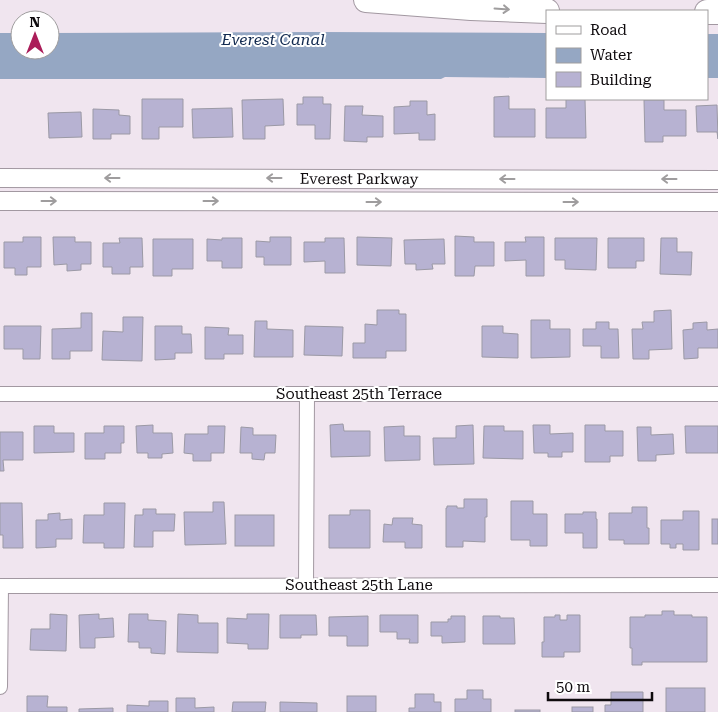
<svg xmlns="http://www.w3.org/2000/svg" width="718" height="712" viewBox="0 0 718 712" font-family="'Roboto Serif',serif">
	<rect width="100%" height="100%" fill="#f0e5ef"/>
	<g fill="#95a7c3">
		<path d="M319 32 547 33V78L445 77 441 79H0V33H20V50H50V33Z"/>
		<rect x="707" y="34" width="11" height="44"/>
	</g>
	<g fill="#b7b2d2" stroke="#9b99a5">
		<path d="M509 96V109H535V137H494V97Z"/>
		<path d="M303 97H323V104H331L330 139H315V125H297V104H303Z"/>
		<path d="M142 99H183V127H159V139H142Z"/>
		<path d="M283 99 284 125 265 126V139H243L242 100Z"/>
		<path d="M566 99H585L586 138H546V108H566Z"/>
		<path d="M644 100H664V110H686V136H663V142H645Z"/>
		<path d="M410 101H427V115L435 114V140H419V133L394 134V107L410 106Z"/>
		<path d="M717 105 718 139 717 132H697L696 106Z"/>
		<path d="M345 106H363L362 115 383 116V137H367V142L344 141Z"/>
		<path d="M232 108 233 137 193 138 192 109Z"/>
		<path d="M93 109 119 110V115L130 116V134H111V139H93Z"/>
		<path d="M81 112 82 137 49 138 48 113Z"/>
		<path d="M455 236 474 237V242H494V266H475L474 276H455Z"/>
		<path d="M23 237H41V267H27V275H15V268H4V242H23Z"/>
		<path d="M53 237H75V242H91V264H81V270L67 271V264L54 265Z"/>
		<path d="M270 237H291V265H264V257H256V241L270 242Z"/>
		<path d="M357 237 392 238 391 266 357 265Z"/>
		<path d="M525 237H544V276H526V260L505 261V242H526Z"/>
		<path d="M119 238H142L143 267H130V274H112V267H103V243H120Z"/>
		<path d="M222 238H242V268H222V261H207V239L222 240Z"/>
		<path d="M325 238H344L345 273H325V261L304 262V242H325Z"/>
		<path d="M555 238H597L596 270 565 269V260H555Z"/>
		<path d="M608 238H644V261H636V268H608Z"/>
		<path d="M661 238H677V252H692L691 275 660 274Z"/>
		<path d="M153 239H193V269H172V276H153Z"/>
		<path d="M444 239 445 264H432L433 269 416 270V264H405L404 240Z"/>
		<path d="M377 310H399V314H406V351H386V358H353V343H365V324L377 325Z"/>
		<path d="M671 310 672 349 649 350V359H633L632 329H643L642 322H654V311Z"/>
		<path d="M81 313H92V351H70V359H52V329L81 328Z"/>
		<path d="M123 317H143L142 361 102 360 103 331 123 332Z"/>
		<path d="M531 320H550V329H570V357L531 358Z"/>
		<path d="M255 321H267V329L293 330V357H254Z"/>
		<path d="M596 322H609V329H618L619 358H601V346H583V329H596Z"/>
		<path d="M707 322V330L718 329V348H698V358L684 359 683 330 693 329V323Z"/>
		<path d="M4 326H41L40 359H23V349H4Z"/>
		<path d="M155 326H182V334H191L192 353H175V359L155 360Z"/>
		<path d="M305 326 343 327 342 356 304 355Z"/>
		<path d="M482 326H503V333L518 334V358L482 357Z"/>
		<path d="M205 327 229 328 228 335H243V354H224V359H205Z"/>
		<path d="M343 424 344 431H370V456L331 457 330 425Z"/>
		<path d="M153 425V433H172L173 453 162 454V458H148V453H137L136 426Z"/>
		<path d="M473 425 474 464 434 465 433 438H456V426Z"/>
		<path d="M533 425H550V434L573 433V452H562V457H548V453H534Z"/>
		<path d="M585 425H605V431H623V456H610V462H585Z"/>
		<path d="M34 426H54V433H74V452L34 453Z"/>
		<path d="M104 426H124V443H121V453H105V459H85V433H104Z"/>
		<path d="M208 426H225L224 453H211V461H193V454L184 453 185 434H208Z"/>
		<path d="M404 426V436H420V460L385 461 384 427Z"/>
		<path d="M484 426H504V431H523V459L483 458Z"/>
		<path d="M685 426H718V453H686Z"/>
		<path d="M241 427 253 428V435H276L275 453H265L264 460 252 459V453H240Z"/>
		<path d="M637 427H651V435L673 434 674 454 656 455V461H638Z"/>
		<path d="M0 432H23V460H3L4 471H0Z"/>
		<path d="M464 499H487V517H485V542L463 541V547H446V508H447V506H457V508H464Z"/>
		<path d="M511 501H533V514H547V546H530V540H511Z"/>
		<path d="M213 502H224L226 544 185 545 184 512H213Z"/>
		<path d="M0 503H22L23 548H3V535H0Z"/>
		<path d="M104 503H125L124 548H104V543H83L84 515H104Z"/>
		<path d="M632 507H647V528H649V544H624V540H609V513H632Z"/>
		<path d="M143 509H156V514H175L174 531H153V547H134L135 515H143Z"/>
		<path d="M350 510H370V548H329V515H350Z"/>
		<path d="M683 511H699V550H683V544H676V548H670V544H661V520H683Z"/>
		<path d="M583 512H596V519H597V548H583V533H565V514H583Z"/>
		<path d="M60 513V520L72 519V539H56V547L36 548V520H48V514Z"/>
		<rect x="235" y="515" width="39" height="31"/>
		<path d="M393 518H413L412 524 422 525V548H405V542H383L384 524 392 525Z"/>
		<rect x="712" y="519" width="6" height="25"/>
		<path d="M662 611H674V615H692V617H707V662H642V665H632V648H630V617H645V615H662Z"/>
		<path d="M50 614 67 615 66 651 30 650 31 629H50Z"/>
		<path d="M99 614V619L113 618 114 637 95 638V648H80L79 615Z"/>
		<path d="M129 614H148V620L166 621 165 654 151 653V648H139V642H128Z"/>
		<path d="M178 614 198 615V623H218V653L177 652Z"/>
		<path d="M247 614H269L268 649H248V644L227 643V618L247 619Z"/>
		<path d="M280 615H316L317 635H301V638H280Z"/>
		<path d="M380 615H418V643H409L410 639H397V632H380Z"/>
		<path d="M555 615H560V620H567V615H580V652H564V657H542V642H544V617H555Z"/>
		<path d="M368 616V646H347V636H329V617Z"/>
		<path d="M451 616H465V642L442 643V636H431V622H448V619H451Z"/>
		<path d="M483 616H500V618H514L515 644H483Z"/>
		<rect x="666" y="688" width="39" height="24"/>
		<path d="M467 690H483V699H491V712H455V699H467Z"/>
		<path d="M611 692H643V712H605V705H611Z"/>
		<path d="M415 694H434V702H441V712H409V708H415Z"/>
		<path d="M27 696H48L47 707H67V712H27Z"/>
		<rect x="347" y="696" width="29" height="16"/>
		<path d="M176 698H195V708L214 707V712H176Z"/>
		<path d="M149 701H168V712H127V705L149 706Z"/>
		<path d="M233 702H266L265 712H232Z"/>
		<path d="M280 702 317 703V712H280Z"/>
		<rect x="572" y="707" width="21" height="5"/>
		<path d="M113 708V712H79V709Z"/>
		<rect x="515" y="710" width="25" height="2"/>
	</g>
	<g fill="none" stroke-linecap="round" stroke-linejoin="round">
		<defs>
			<g id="minor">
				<path d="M0 394H718"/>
				<path d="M306 585 307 394"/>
				<path d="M0 586 718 585"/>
				<path d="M0 687 1 586"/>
			</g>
			<g id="tertiary">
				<path id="s1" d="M0 178 718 180"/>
				<path d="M0 201 718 202"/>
			</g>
			<g id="trunk">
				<path d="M366 0 471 8 547 11"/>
				<path d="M707 12H718"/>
			</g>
		</defs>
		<use href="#minor" stroke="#a298a1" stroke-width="16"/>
		<use href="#tertiary" stroke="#a298a1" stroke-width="20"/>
		<use href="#trunk" stroke="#a298a1" stroke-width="26"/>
		<use href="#minor" stroke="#fff" stroke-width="14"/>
		<use href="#tertiary" stroke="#fff" stroke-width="18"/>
		<use href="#trunk" stroke="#fff" stroke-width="24"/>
	</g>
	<defs><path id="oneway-shaft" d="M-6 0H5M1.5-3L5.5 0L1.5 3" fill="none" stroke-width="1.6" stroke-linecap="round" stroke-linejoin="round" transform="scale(1.25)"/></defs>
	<g stroke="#9f9d9e">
		<use href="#oneway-shaft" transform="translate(502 9) rotate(4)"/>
		<use href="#oneway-shaft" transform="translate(112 178) rotate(-180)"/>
		<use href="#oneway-shaft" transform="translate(274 178) rotate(-180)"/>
		<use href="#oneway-shaft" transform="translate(507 179) rotate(-180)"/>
		<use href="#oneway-shaft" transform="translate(669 179) rotate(-180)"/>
		<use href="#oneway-shaft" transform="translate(49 201)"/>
		<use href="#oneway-shaft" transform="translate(211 201)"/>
		<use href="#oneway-shaft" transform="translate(374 202)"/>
		<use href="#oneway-shaft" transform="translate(571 202)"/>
	</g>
	<g text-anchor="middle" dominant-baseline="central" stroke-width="4" stroke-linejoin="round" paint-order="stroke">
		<g font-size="15" fill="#0e0a0d" stroke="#fff">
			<text stroke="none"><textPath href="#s1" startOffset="359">Everest Parkway</textPath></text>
			<text x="359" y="394">Southeast 25th Terrace</text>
			<text x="359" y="585">Southeast 25th Lane</text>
		</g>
		<g font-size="16" font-style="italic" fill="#11294f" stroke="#fff">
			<text x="273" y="39">Everest Canal</text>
		</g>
	</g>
	<rect x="546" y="10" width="162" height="90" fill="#ffffff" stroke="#9f9d9e"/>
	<rect x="556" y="26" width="25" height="8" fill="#ffffff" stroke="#9f9d9e"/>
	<text x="590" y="35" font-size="15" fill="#0e0a0d">Road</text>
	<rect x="556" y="48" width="25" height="15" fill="#95a7c3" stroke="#9f9d9e"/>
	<text x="590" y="60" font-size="15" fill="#0e0a0d">Water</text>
	<rect x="556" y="72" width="25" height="15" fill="#b7b2d2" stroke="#9f9d9e"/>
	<text x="590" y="85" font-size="15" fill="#0e0a0d">Building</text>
	<g transform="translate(35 35)"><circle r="24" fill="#ffffff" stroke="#9f9d9e"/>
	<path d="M0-4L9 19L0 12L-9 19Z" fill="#ab1d59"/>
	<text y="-8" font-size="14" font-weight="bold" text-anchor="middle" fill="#0e0a0d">N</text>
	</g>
	<path d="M548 692v8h104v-8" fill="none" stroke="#0e0a0d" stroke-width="2.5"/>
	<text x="556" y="692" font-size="15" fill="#0e0a0d" stroke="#ffffff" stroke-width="4" paint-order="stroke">50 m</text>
</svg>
